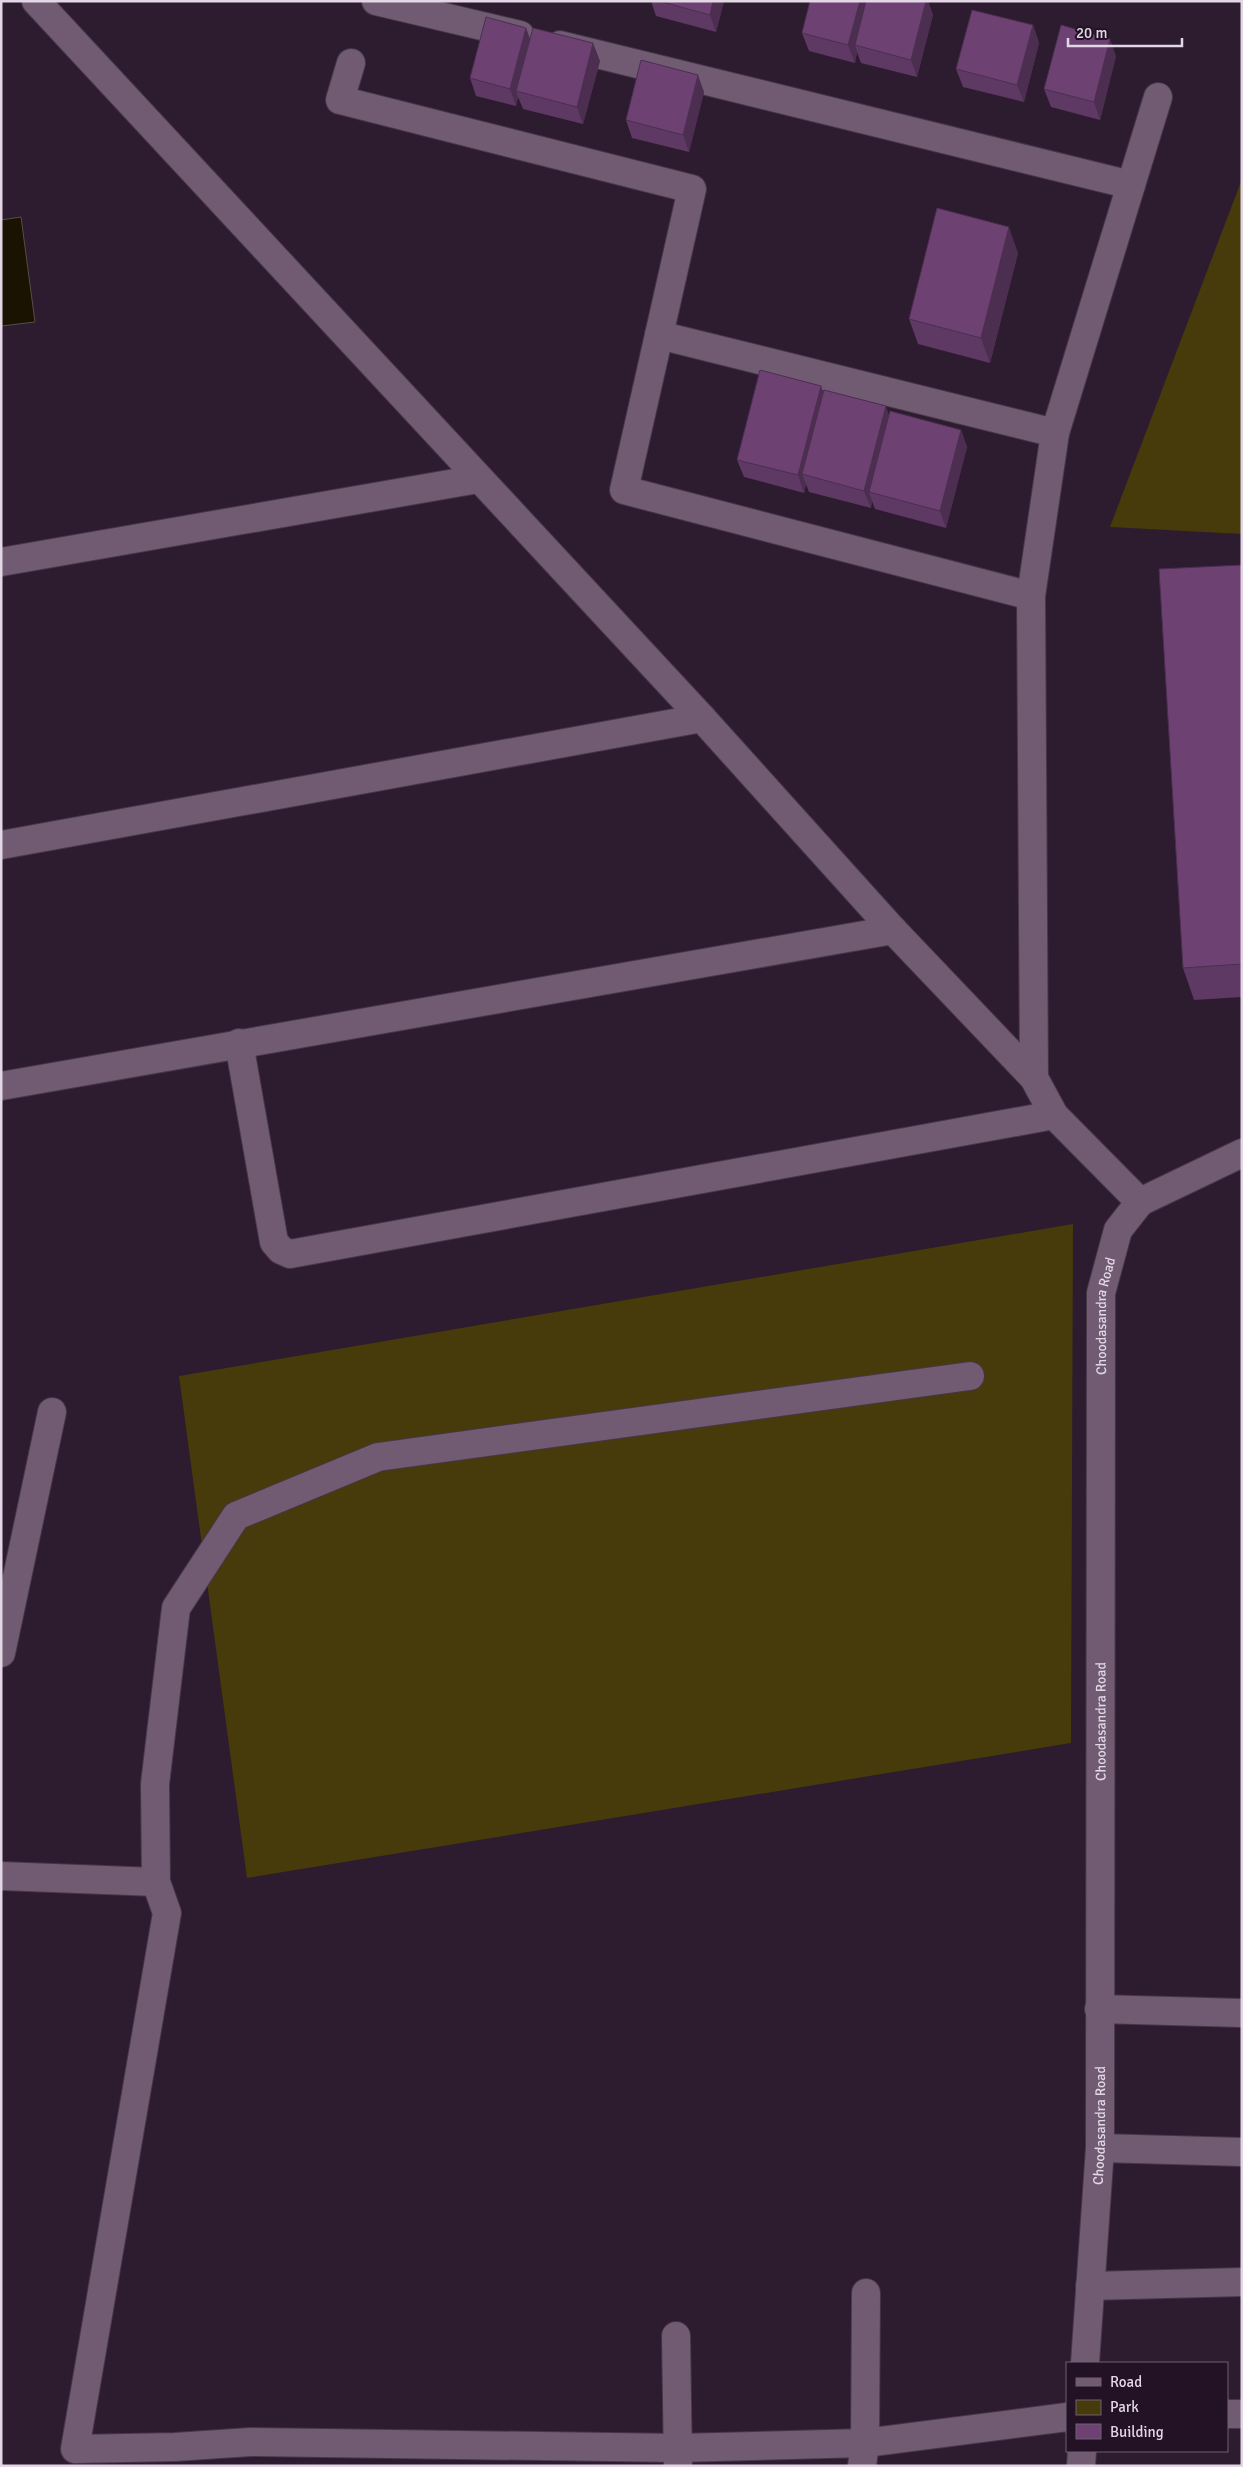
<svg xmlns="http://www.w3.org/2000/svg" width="1243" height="2467" viewBox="0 0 1243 2467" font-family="Signika,sans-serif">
	<rect width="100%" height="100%" fill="#2d1b2f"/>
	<g fill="#473a0b">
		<path d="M1242 179V534L1110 527Z"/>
		<path d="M1073 1224 1071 1743 247 1878 179 1376Z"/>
	</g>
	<path fill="#1a1301" stroke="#564e45" d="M21 217 35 322 1 326V220Z"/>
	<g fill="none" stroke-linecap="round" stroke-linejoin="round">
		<defs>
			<g id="minor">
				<path d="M36 1 702 718 893 930 1034 1078 1054 1115 1140 1202"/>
				<path d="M376 1 520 35"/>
				<path d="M560 45 1131 185"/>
				<path d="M351 63 340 100 692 189 624 490 1031 596"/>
				<path d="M659 335 1055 433"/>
				<path d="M1 562 478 479"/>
				<path d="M1 845 702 718"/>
				<path d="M239 1043 274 1242 281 1250 290 1254 1054 1115"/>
				<path d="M1034 1078 1031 596 1055 433 1158 97"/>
				<path d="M1 1086 893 930"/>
				<path d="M970 1376 378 1457 236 1516 176 1608 155 1784 156 1882 167 1913 75 2449 175 2447 250 2442 678 2448 865 2443 1067 2417"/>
				<path d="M1 1653 52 1412"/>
				<path d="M1 1876 156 1882"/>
				<path d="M1099 2009 1242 2013"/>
				<path d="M1100 2148 1242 2152"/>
				<path d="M1090 2286 1242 2282"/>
				<path d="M676 2336 678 2466"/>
				<path id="s1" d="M1085 2363 1100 2148 1101 1293 1118 1230 1140 1202 1242 1153"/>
				<path d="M1227 2414H1242"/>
				<path d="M862 2466 865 2443 866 2293"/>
				<path d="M1081 2466 1082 2451"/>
			</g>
		</defs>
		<use href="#minor" stroke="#463748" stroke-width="30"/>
		<use href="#minor" stroke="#705b73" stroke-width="28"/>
	</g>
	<g fill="#5e3963">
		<path d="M651 1H724L716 32 656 16Z"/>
		<path d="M810 1H928L933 15 917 77 861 63 857 52 855 63 809 51 802 33Z"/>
		<path d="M1033 25 1039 43 1024 102 963 87 956 69Z"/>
		<path d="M526 28 530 39 600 61 583 124 523 109 518 97 516 106 476 96 470 78Z"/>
		<path d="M1116 56 1100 120 1051 107 1044 89Z"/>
		<path d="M704 92 689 152 632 138 626 120Z"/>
		<path d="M1018 253 990 363 918 344 909 319Z"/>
		<path d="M821 386 823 393 889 415 961 430 967 447 946 528 875 509 872 501 871 508 809 492 806 484 804 493 744 477 737 460Z"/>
		<path d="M1242 565V997L1194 1000 1183 968Z"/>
	</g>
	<g fill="#4c2e50">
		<path d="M713 1H724L716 32 710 15Z"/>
		<path d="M860 1H871L855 45 857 52 855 63 848 45Z"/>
		<path d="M926 1H928L933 15 917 77 911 60Z"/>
		<path d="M1033 25 1039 43 1024 102 1017 85Z"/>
		<path d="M526 28 532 45 516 91 518 97 516 106 510 89Z"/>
		<path d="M1110 39 1116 56 1100 120 1094 102Z"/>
		<path d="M593 43 600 61 583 124 577 107Z"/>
		<path d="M698 75 704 92 689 152 683 135Z"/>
		<path d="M1009 227 1018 253 990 363 981 338Z"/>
		<path d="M821 386 827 404 802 474 806 484 804 493 798 475Z"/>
		<path d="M886 406 892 424 869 492 872 501 871 508 864 491Z"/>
		<path d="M961 430 967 447 946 528 940 511Z"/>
	</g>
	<g fill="#6d4273" stroke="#4c2e50">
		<path d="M659 1H713L710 15Z"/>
		<path d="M810 1H860L848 45 802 33Z"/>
		<path d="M866 1H926L911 60 855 45Z"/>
		<path d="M972 10 1033 25 1017 85 956 69Z"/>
		<path d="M486 17 526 28 510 89 470 78Z"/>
		<path d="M1061 25 1110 39 1094 102 1044 89Z"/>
		<path d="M533 28 593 43 577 107 516 91Z"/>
		<path d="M641 60 698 75 683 135 626 120Z"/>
		<path d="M937 208 1009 227 981 338 909 319Z"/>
		<path d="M760 370 821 386 798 475 737 460Z"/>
		<path d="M824 390 886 406 864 491 802 474Z"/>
		<path d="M890 411 961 430 940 511 869 492Z"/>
		<path d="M1242 565V964L1183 968 1159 569Z"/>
	</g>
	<g text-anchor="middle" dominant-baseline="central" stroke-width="5" stroke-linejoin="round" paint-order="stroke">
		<g font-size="14" fill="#e3d7e5" stroke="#231125">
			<text stroke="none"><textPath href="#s1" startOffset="1048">Choodasandra Road</textPath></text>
			<text stroke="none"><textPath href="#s1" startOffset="642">Choodasandra Road</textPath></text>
			<text stroke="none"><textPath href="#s1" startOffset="238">Choodasandra Road</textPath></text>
		</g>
	</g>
	<rect width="1243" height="2467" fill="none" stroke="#e3d7e5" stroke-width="5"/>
	<rect x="1066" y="2362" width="162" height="90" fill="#231125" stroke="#706072"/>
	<rect x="1076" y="2378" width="25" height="8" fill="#705b73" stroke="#706072"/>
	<text x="1110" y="2387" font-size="15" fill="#e3d7e5">Road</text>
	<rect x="1076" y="2400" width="25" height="15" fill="#473a0b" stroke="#706072"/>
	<text x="1110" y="2412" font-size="15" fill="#e3d7e5">Park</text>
	<rect x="1076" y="2424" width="25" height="15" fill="#6d4273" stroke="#706072"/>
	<text x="1110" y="2437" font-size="15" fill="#e3d7e5">Building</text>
	<path d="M1068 38v8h114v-8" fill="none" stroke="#e3d7e5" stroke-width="2.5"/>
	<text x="1076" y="38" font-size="15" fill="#e3d7e5" stroke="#231125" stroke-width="4" paint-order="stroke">20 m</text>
</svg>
